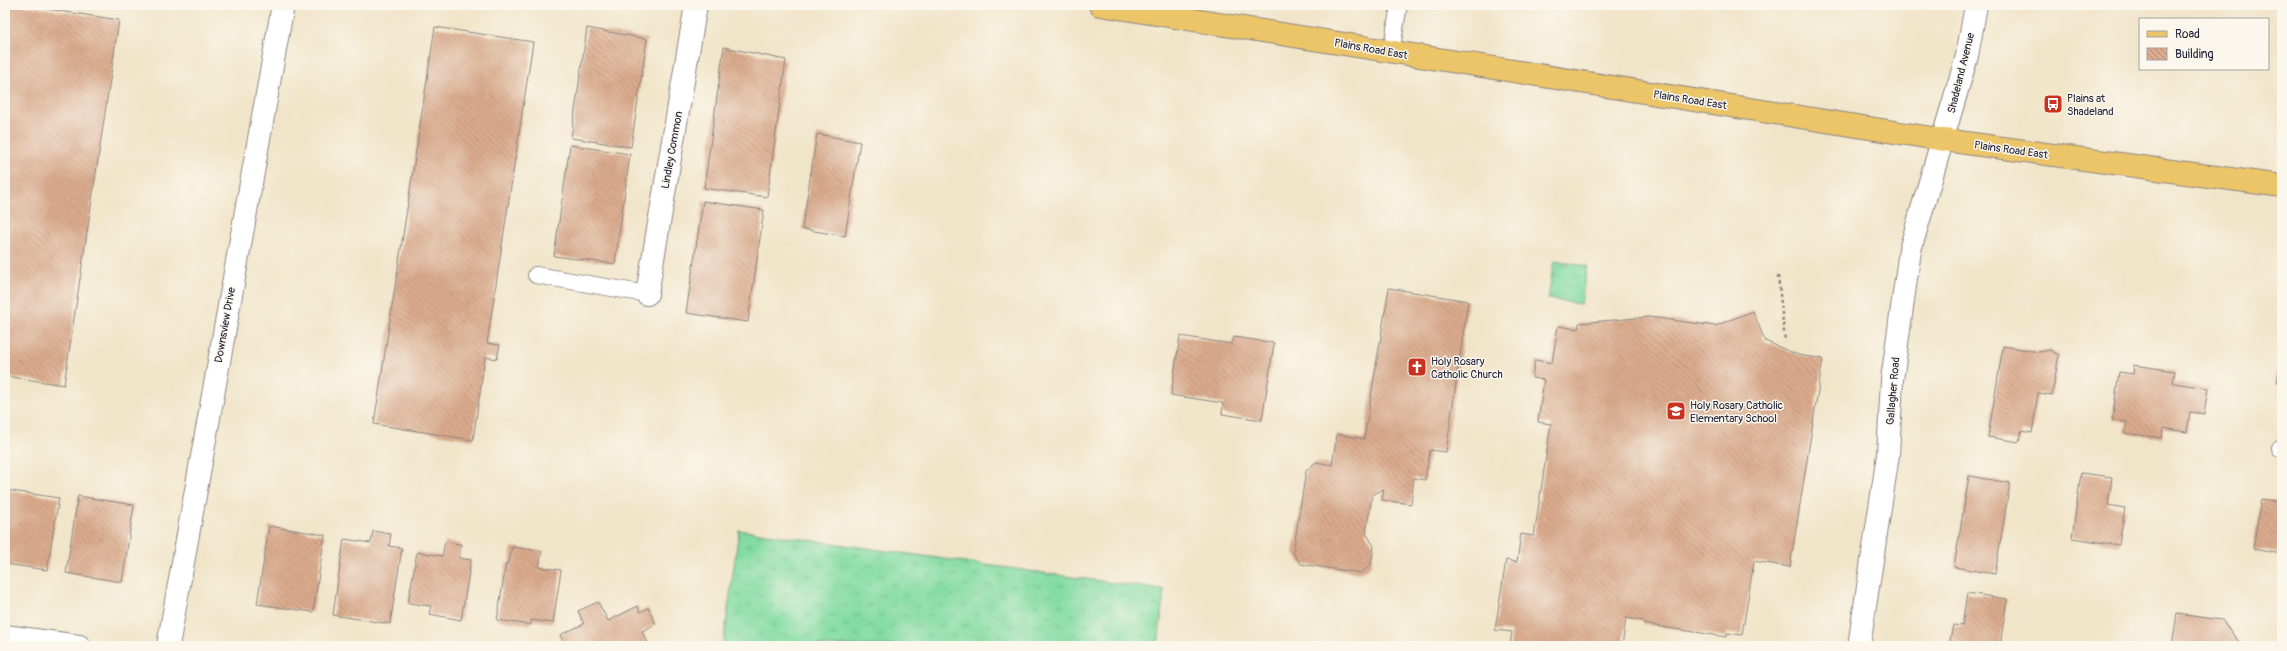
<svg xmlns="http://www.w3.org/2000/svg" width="2287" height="651" viewBox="0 0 2287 651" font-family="Pangolin,sans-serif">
	<defs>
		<pattern id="grass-tufts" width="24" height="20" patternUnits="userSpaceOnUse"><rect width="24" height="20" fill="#83dca1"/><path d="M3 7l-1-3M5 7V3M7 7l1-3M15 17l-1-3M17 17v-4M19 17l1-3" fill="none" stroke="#71bc8c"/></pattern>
		<pattern id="building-back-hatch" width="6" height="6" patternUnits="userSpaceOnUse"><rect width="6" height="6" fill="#dbab8d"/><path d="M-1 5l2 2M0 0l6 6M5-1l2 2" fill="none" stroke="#b18b74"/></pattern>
	</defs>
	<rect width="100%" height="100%" fill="#fbf7ec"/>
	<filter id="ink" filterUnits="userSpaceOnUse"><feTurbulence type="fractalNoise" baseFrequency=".025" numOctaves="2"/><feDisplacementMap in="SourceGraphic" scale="8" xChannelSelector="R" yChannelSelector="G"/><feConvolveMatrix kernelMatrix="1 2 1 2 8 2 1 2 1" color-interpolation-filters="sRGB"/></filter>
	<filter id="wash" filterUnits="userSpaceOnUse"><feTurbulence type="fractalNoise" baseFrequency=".012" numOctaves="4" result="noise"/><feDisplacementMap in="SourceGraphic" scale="16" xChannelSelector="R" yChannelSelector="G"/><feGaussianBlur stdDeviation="0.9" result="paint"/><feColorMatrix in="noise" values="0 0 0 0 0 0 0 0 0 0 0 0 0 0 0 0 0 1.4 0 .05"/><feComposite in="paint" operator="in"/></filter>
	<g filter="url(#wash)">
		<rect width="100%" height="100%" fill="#f1e5c9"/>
		<g fill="url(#grass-tufts)" stroke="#527f6e">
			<path d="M1554 261 1587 266 1581 304 1548 299Z"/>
			<path d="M739 530 1164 590 1158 646H723Z"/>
		</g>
		<g id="blocks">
			<g fill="url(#building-back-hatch)">
				<path d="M5 5H20L119 20 64 385 5 376Z"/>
				<path d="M435 27 533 42 487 343 500 345 497 359 485 357 473 440 374 424Z"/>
				<path d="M587 28 647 39 631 147 571 138Z"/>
				<path d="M724 47 786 60 767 197 704 188Z"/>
				<path d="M817 134 860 142 845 236 802 229Z"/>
				<path d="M570 145 630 154 615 264 554 256Z"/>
				<path d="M703 201 764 210 748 322 686 313Z"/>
				<path d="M1389 288 1468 301 1446 452 1430 450 1425 480 1414 478 1411 504 1382 500 1384 489 1372 495 1366 533 1374 546 1371 565 1361 573 1301 564 1293 553 1306 471 1316 462 1332 465 1337 434 1364 439Z"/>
				<path d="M1753 311 1765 341 1798 355 1823 359 1790 567 1754 561 1742 635 1727 633V637L1643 624 1644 621 1626 618 1622 646H1510L1512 632 1495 630 1506 560 1517 562 1521 534 1534 536 1551 424 1538 422 1544 380 1532 378 1535 360 1552 363 1558 326 1578 329 1579 323 1649 317 1715 326Z"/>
				<path d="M1180 336 1232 344 1234 337 1274 343 1262 420 1222 414 1223 403 1171 395Z"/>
				<path d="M2003 346 2039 352 2050 350 2059 355 2052 395 2038 393 2032 433 2021 431 2019 442 1988 437Z"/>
				<path d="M2281 355H2282V383L2277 382Z"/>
				<path d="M2134 365 2175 371 2173 383 2208 388 2204 414 2190 412 2187 432 2163 428 2162 438 2125 433 2127 422 2112 420 2119 372 2133 374Z"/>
				<path d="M2081 473 2112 477 2108 505 2125 508 2119 545 2072 538Z"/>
				<path d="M1969 476 2010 483 1995 574 1954 567Z"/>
				<path d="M5 490 59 498 47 570 5 564Z"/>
				<path d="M78 496 134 505 122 582 66 573Z"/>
				<path d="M2261 499 2282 502V554L2253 549Z"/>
				<path d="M269 526 325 535 313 612 257 604Z"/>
				<path d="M373 531 391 534 389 546 402 548 390 624 333 615 344 539 371 543Z"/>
				<path d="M445 542 461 544 459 558 471 560 461 620 429 614 431 606 408 603 417 552 442 556Z"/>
				<path d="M512 547 542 551 539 567 561 570 553 623 531 620V625L497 620 506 563H509Z"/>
				<path d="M1967 593 2007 599 2000 646H1949L1953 625 1962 626Z"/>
				<path d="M598 602 608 621 638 606 640 612 648 608 656 624 642 631 649 646H565L560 635 584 624 578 611Z"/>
				<path d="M2177 614 2222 620 2242 646H2172Z"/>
			</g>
		</g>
	</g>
	<g filter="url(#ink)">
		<use href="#blocks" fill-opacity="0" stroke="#8a8482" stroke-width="1"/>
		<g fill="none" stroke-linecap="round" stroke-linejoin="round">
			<defs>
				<g id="lane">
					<path d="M1391 53 1399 5"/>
					<path d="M536 275 647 294"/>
					<path d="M2280 448H2282"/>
				</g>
				<g id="street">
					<path d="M647 294 696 5"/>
					<path d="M5 636 79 646"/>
					<path d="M168 646 283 5"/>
					<path d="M1859 646 1888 455 1892 380 1910 250 1967 56 1976 5"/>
				</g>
				<path id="primary" d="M1100 5 1944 140 2282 186"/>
			</defs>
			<use href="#lane" stroke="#8a8482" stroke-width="18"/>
			<use href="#street" stroke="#8a8482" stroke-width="24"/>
			<use href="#primary" stroke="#8a8482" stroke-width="24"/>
			<path stroke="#8a8482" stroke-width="2.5" stroke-dasharray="3 3" stroke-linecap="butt" d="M1778 276 1785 341"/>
			<use href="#lane" stroke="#fff" stroke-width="16"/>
			<use href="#street" stroke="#fff" stroke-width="22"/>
			<use href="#primary" stroke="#edc569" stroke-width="22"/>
		</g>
	</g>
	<defs>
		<symbol id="bus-square" viewBox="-11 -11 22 22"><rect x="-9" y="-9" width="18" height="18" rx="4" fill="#c8321e" stroke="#fbf7ec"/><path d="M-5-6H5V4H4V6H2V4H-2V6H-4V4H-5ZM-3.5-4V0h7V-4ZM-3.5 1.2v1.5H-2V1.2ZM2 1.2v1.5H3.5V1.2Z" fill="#fff"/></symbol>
		<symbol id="church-square" viewBox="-11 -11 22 22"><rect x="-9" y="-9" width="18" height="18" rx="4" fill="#c8321e" stroke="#fbf7ec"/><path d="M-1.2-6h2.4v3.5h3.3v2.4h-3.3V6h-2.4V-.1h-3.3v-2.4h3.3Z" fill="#fff"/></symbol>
		<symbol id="school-square" viewBox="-11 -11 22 22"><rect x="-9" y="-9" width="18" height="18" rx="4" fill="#c8321e" stroke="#fbf7ec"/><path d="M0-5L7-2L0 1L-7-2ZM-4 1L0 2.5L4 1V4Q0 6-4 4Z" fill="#fff"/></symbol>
	</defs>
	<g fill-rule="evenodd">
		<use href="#bus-square" x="2042" y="93" width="22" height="22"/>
		<use href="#church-square" x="1406" y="356" width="22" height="22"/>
		<use href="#school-square" x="1665" y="400" width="22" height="22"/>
	</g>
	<g text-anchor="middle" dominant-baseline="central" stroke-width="3" stroke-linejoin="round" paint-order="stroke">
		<g font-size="11" fill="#22223b" stroke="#fbf7ec">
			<text transform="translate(1371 49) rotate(10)">Plains Road East</text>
			<text transform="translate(1961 73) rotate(-76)">Shadeland Avenue</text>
			<text transform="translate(1690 100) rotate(9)">Plains Road East</text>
			<text transform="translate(672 150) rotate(-80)">Lindley Common</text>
			<text transform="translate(2011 150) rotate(8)">Plains Road East</text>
			<text transform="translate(225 325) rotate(-80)">Downsview Drive</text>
			<text transform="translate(1893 391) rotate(-85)">Gallagher Road</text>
		</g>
		<g font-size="11" fill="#22223b" stroke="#fbf7ec" text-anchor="start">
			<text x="2067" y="98">Plains at<tspan x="2067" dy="13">Shadeland</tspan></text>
			<text x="1431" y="361">Holy Rosary<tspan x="1431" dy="13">Catholic Church</tspan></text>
			<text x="1690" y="405">Holy Rosary Catholic<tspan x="1690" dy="13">Elementary School</tspan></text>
		</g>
	</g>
	<rect width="2287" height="651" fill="none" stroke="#fbf7ec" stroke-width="20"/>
	<rect x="2139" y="18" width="130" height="52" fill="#fbf7ec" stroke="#a4a2a5"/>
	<rect x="2147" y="31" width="20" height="6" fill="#edc569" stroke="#a4a2a5"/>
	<text x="2175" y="38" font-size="12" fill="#22223b">Road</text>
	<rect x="2147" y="48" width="20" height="12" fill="url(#building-back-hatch)" stroke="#a4a2a5"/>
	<text x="2175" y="58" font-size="12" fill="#22223b">Building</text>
</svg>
